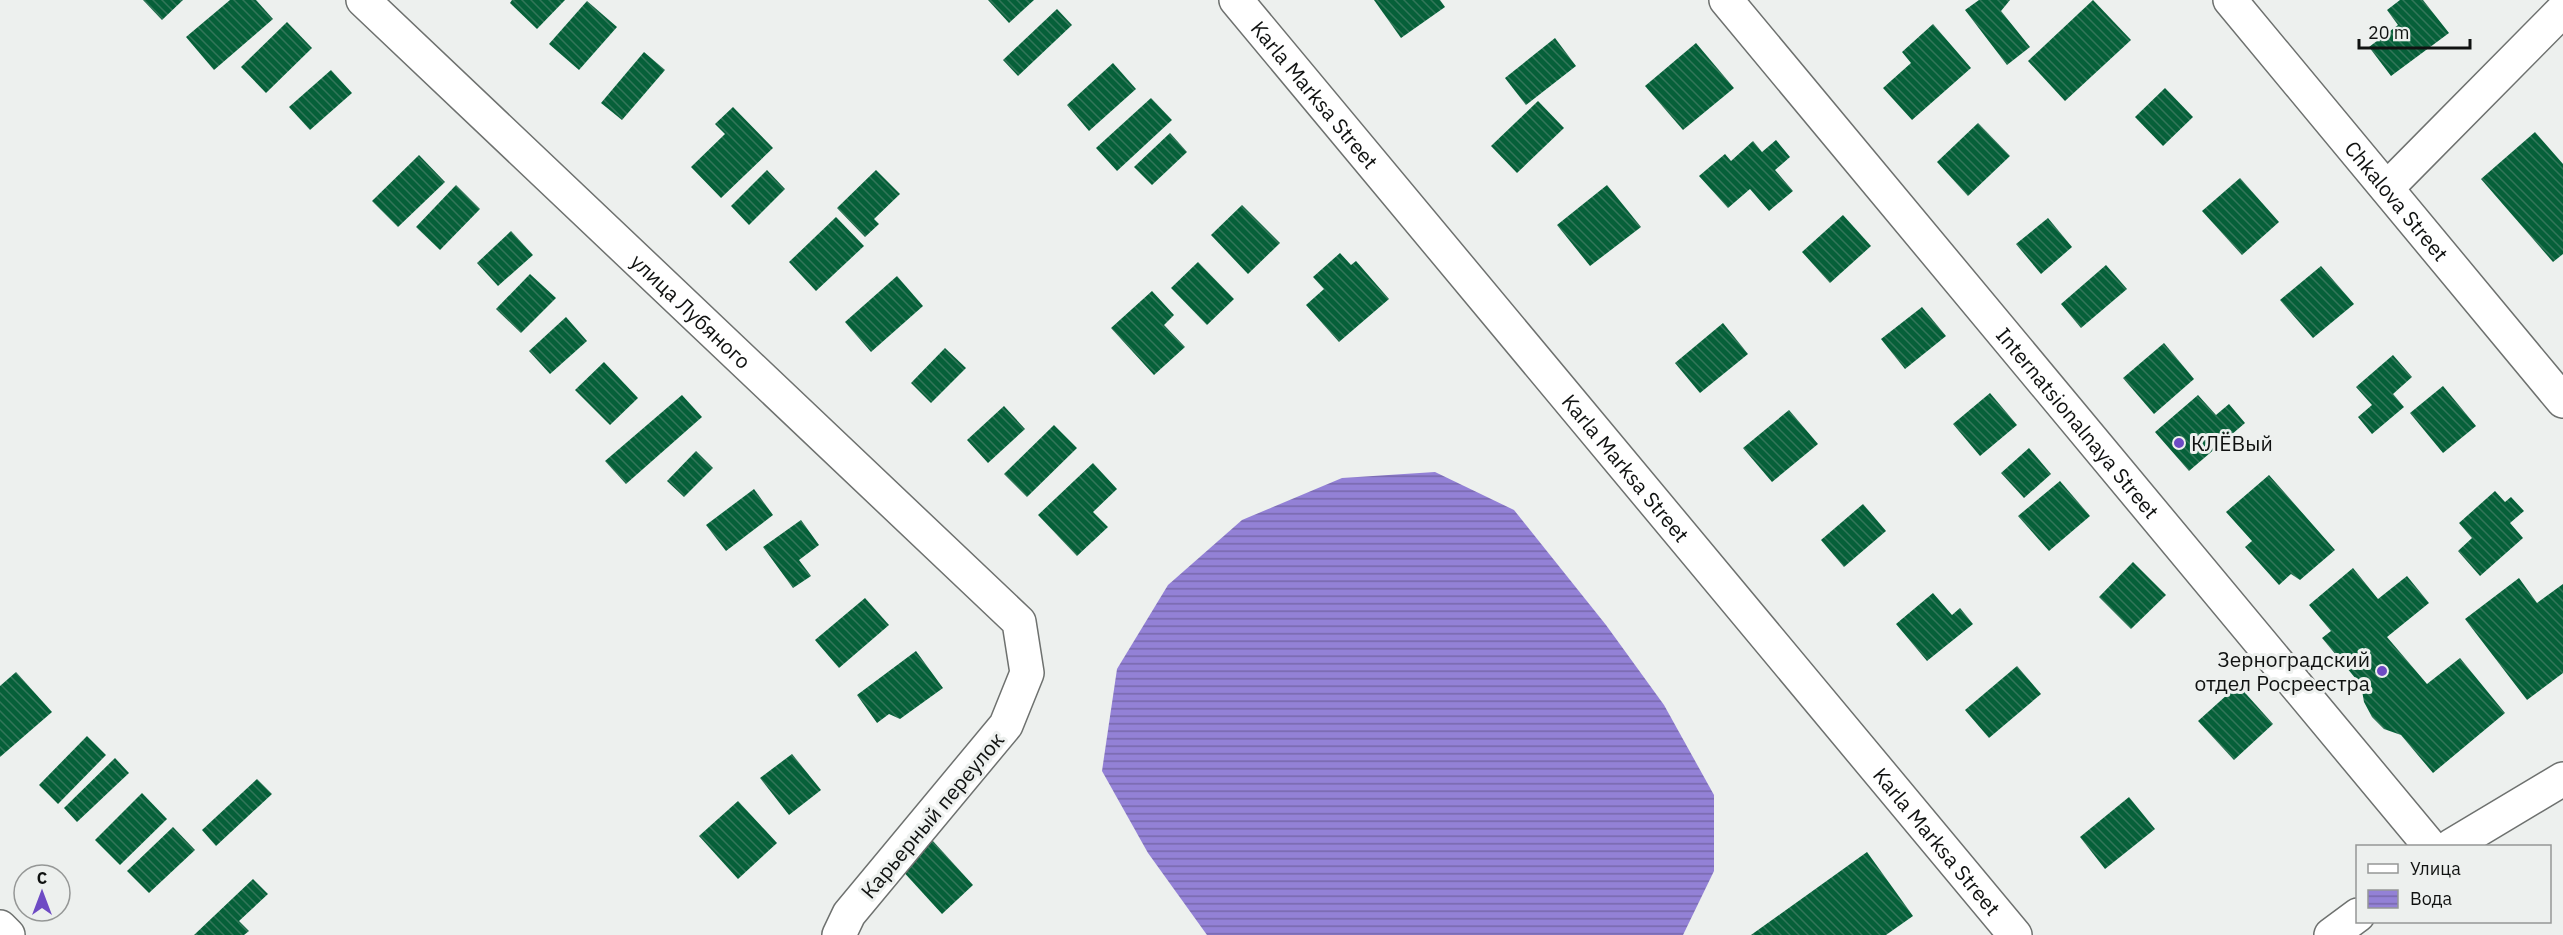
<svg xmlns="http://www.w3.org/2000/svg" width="2563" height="935" viewBox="0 0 2563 935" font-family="'IBM Plex Sans',sans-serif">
	<defs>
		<pattern id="water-rules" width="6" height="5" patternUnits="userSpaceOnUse" patternTransform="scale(1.5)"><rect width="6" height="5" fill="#9381d6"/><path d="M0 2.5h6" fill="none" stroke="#7768ac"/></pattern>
		<pattern id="building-back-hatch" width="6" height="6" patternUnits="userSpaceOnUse" patternTransform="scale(1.5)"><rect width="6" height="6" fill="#066039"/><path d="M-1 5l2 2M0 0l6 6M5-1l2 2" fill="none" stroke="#327659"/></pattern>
	</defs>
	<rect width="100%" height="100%" fill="#edf0ee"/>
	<path fill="url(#water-rules)" d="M1435 472 1514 510 1606 625 1664 705 1714 795V871L1683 935H1207L1148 853 1102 771 1117 669 1168 585 1242 520 1342 478Z"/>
	<g fill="url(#building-back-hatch)">
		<path d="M143 0H183L162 20Z"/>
		<path d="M230 0H256L273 19 214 70 186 37Z"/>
		<path d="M512 0H565L537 29 510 3Z"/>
		<path d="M988 0H1034L1009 23Z"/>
		<path d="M1374 0H1440L1445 7 1401 38Z"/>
		<path d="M1979 0H2010L2001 11 2030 47 2007 65 1965 10Z"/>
		<path d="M2093 0 2131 40 2065 101 2028 61Z"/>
		<path d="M2400 0H2423L2449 33 2391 76 2369 47 2398 25 2387 10Z"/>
		<path d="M587 1 617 27 579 70 549 44Z"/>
		<path d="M1057 9 1072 25 1018 76 1003 60Z"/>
		<path d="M287 22 312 48 266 93 241 67Z"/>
		<path d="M1933 24 1971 68 1912 120 1883 88 1911 63 1902 52Z"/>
		<path d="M1555 38 1576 66 1526 105 1505 78Z"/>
		<path d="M1696 43 1734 88 1683 130 1645 86Z"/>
		<path d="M644 52 665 70 622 120 601 103Z"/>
		<path d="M1113 63 1136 89 1089 131 1067 105Z"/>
		<path d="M331 70 352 93 310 130 289 107Z"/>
		<path d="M2165 88 2193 117 2163 146 2135 117Z"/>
		<path d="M1151 98 1172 120 1117 171 1096 148Z"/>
		<path d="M1538 101 1564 128 1517 173 1491 146Z"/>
		<path d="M733 107 773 148 721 198 691 167 725 134 715 124Z"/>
		<path d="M1978 123 2010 156 1968 196 1937 162Z"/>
		<path d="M2535 132 2563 164V254L2553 262 2481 179Z"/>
		<path d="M1170 133 1187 152 1152 185 1134 167Z"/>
		<path d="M1776 140 1790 157 1775 170 1793 191 1769 211 1750 189 1728 208 1699 176 1725 154 1731 161 1753 141 1762 152Z"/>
		<path d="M419 155 445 182 398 227 372 201Z"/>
		<path d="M767 170 785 189 749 225 731 206Z"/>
		<path d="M876 170 900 194 874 219 879 224 865 237 837 208Z"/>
		<path d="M2240 178 2279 222 2242 255 2202 211Z"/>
		<path d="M456 185 480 209 440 250 416 227Z"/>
		<path d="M1607 185 1641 227 1590 266 1557 225Z"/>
		<path d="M1242 205 1280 243 1248 274 1211 235Z"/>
		<path d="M1843 215 1871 246 1830 283 1802 252Z"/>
		<path d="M836 217 864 246 816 291 789 262Z"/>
		<path d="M2048 218 2072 247 2041 274 2016 244Z"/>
		<path d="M511 231 533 255 498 286 477 263Z"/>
		<path d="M1340 253 1351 265 1356 261 1389 299 1339 342 1306 305 1324 289 1313 277Z"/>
		<path d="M1198 262 1234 299 1207 325 1171 288Z"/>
		<path d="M2106 265 2127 289 2081 328 2061 304Z"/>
		<path d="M2321 266 2354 304 2313 338 2280 300Z"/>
		<path d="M530 274 556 298 521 333 496 309Z"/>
		<path d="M897 276 923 306 871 352 845 322Z"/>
		<path d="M1152 291 1174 315 1164 325 1185 347 1154 375 1111 328Z"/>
		<path d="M1922 307 1946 336 1905 369 1881 339Z"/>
		<path d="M566 317 587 341 550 374 529 351Z"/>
		<path d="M1723 323 1748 354 1700 393 1675 363Z"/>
		<path d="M2164 343 2194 379 2154 414 2123 378Z"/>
		<path d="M945 348 966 368 931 403 911 383Z"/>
		<path d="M2393 355 2412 377 2393 394 2404 407 2372 434 2358 417 2372 405 2356 387Z"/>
		<path d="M604 362 638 398 610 425 575 390Z"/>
		<path d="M2443 386 2476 426 2443 453 2410 413Z"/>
		<path d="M1990 393 2017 425 1980 456 1953 424Z"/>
		<path d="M682 395 702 417 626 484 605 461Z"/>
		<path d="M2198 395 2216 415 2229 404 2245 423 2189 471 2155 432Z"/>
		<path d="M1004 406 1025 429 988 463 967 440Z"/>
		<path d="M1789 410 1818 444 1772 482 1743 448Z"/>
		<path d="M1054 425 1077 448 1027 497 1004 474Z"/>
		<path d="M2029 448 2051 474 2024 498 2001 473Z"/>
		<path d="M696 451 713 468 684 497 667 481Z"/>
		<path d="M1093 463 1117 489 1093 512 1108 527 1077 556 1038 515Z"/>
		<path d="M2269 475 2335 550 2300 580 2291 574 2279 585 2245 547 2252 541 2226 512Z"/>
		<path d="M2060 481 2090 516 2049 551 2018 516Z"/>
		<path d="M754 489 773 515 726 551 706 525Z"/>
		<path d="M2495 491 2505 502 2511 497 2524 511 2510 523 2523 538 2480 576 2458 551 2472 538 2459 523Z"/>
		<path d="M1863 504 1886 531 1844 567 1821 540Z"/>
		<path d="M801 520 819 545 799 560 811 576 793 588 763 547Z"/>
		<path d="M2133 562 2166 595 2131 629 2099 597Z"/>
		<path d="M2353 568 2378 599 2407 576 2429 603 2387 637 2427 684 2460 658 2505 713 2433 773 2401 735 2384 729 2372 717 2364 702 2361 685 2322 638 2331 631 2309 605Z"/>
		<path d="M2519 578 2537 603 2563 584V673L2527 700 2465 619Z"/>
		<path d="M1933 593 1952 615 1960 608 1973 624 1927 661 1896 624Z"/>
		<path d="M865 598 889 625 839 668 815 640Z"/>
		<path d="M916 651 943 688 900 719 889 714 877 723 857 695Z"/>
		<path d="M2017 666 2041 694 1989 738 1965 710Z"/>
		<path d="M16 672 52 712 0 757V686Z"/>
		<path d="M2238 685 2273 724 2234 760 2198 721Z"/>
		<path d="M87 736 106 755 58 804 39 785Z"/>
		<path d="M792 754 821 790 789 815 760 778Z"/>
		<path d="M115 758 129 773 77 822 64 808Z"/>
		<path d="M257 779 272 794 216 846 202 830Z"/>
		<path d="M142 793 167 819 120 865 95 840Z"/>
		<path d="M2129 797 2155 829 2105 869 2080 837Z"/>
		<path d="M738 801 777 843 738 879 699 836Z"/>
		<path d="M173 827 195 850 149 893 127 871Z"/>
		<path d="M932 840 973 885 942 914 900 868Z"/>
		<path d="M1867 852 1913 916 1886 935H1751Z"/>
		<path d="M253 879 268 894 239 921 249 931 244 935H194Z"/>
	</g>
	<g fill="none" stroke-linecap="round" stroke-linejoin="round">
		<defs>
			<g id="minor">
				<path id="s1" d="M363 0 1019 622 1027 673 1006 725 849 914 839 935"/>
				<path id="s2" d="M1236 0 2015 935"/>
				<path id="s3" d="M1726 0 2430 846"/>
				<path id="s4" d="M2230 0 2563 401"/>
				<path d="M2387 188 2563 10"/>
				<path d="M2451 846 2563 779"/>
				<path d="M0 927 8 935"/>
				<path d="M2331 935 2358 915"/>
			</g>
		</defs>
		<use href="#minor" stroke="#6e716f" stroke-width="36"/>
		<use href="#minor" stroke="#fff" stroke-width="33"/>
	</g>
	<g fill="#6e4bc4" stroke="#edf0ee" stroke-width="2">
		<circle cx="2179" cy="443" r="6"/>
		<circle cx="2382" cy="671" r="6"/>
	</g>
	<g text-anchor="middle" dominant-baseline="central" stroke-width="6" stroke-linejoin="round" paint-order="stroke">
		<g font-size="21" fill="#101211" stroke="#edf0ee">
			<text stroke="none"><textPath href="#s2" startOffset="123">Karla Marksa Street</textPath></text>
			<text stroke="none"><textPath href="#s4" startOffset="261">Chkalova Street</textPath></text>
			<text stroke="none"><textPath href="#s1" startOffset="452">улица Лубяного</textPath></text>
			<text stroke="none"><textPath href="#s3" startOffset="550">Internatsionalnaya Street</textPath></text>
			<text stroke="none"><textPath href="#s2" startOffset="609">Karla Marksa Street</textPath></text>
			<text transform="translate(932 815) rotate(-50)">Карьерный переулок</text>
			<text stroke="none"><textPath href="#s2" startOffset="1095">Karla Marksa Street</textPath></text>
		</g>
		<g font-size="21" fill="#101211" stroke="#edf0ee" text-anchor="start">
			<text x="2191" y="443">КЛЁВый</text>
			<text x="2370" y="659" text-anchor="end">Зерноградский<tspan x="2370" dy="24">отдел Росреестра</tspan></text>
		</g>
	</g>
	<rect x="2356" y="845" width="195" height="78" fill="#edf0ee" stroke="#959796" stroke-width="1.5"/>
	<rect x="2368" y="864" width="30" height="9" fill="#ffffff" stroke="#959796" stroke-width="1.5"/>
	<text x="2410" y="875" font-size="18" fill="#101211">Улица</text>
	<rect x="2368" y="890" width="30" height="18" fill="url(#water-rules)" stroke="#959796" stroke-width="1.5"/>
	<text x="2410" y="905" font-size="18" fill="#101211">Вода</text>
	<g transform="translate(42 893)"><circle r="28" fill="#edf0ee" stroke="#959796" stroke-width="1.5"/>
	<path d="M0-4.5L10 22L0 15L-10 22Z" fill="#6e4bc4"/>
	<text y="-9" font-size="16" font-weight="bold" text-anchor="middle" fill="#101211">С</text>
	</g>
	<path d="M2359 39v9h111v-9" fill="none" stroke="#101211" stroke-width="3"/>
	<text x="2368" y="39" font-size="18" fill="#101211" stroke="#edf0ee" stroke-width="4.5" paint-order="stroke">20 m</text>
</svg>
